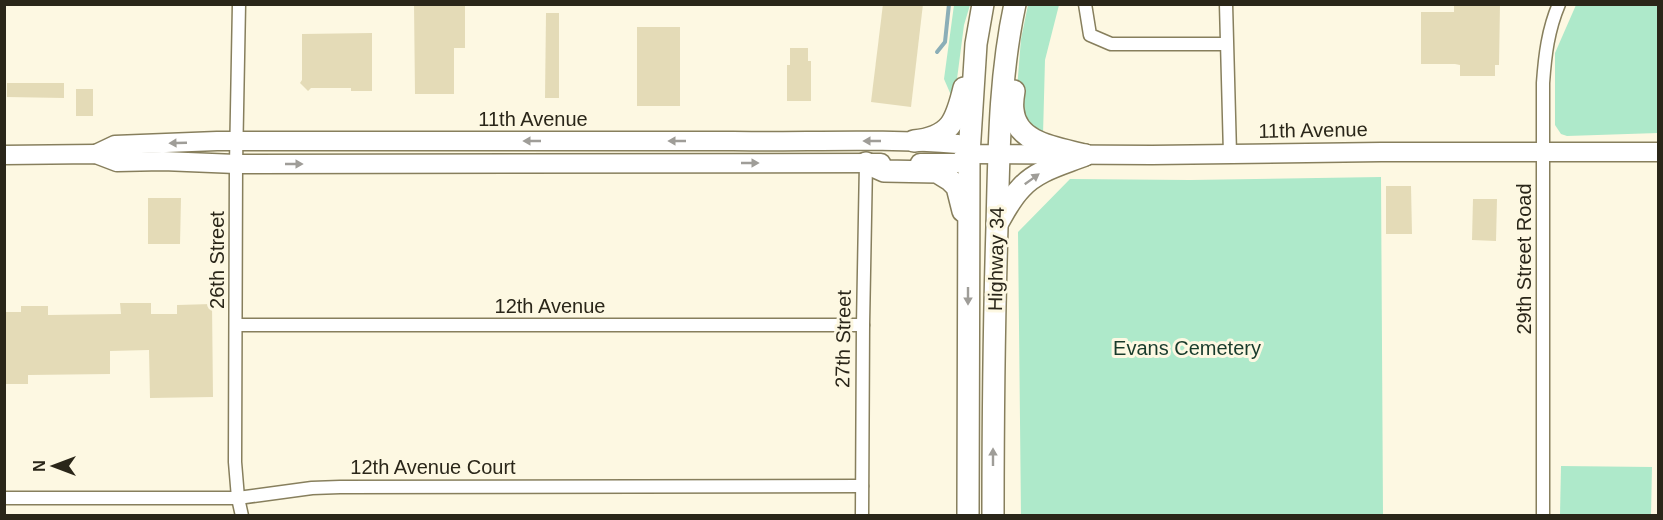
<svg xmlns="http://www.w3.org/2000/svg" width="1663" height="520" viewBox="0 0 1663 520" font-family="Helvetica,sans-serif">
	<rect width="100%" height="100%" fill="#fdf8e2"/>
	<g fill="#aee9ca">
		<path d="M954 5H970L964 25 954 102 944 79Z"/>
		<path d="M1028 5H1059L1045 60 1043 135 1022 120 1017 89 1021 39Z"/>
		<path d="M1576 5H1658V133L1567 136 1561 134 1555 125V53Z"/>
		<path d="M1381 177 1383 515H1021L1018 232 1070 179 1190 180Z"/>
		<path d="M1561 466 1652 467 1651 515H1560Z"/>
	</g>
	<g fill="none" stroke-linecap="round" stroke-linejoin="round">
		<path stroke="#8baeb7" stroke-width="4" d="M937 52 945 42 949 4"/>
	</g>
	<g fill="#e4dbb7">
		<path d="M414 4H465V48H454V94H415Z"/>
		<path d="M883 4H923L911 107 871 102Z"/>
		<path d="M1454 4H1500L1499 65H1495V76H1460V65L1455 64H1421V12H1454Z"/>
		<path d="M546 13H559V98H545Z"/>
		<rect x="637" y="27" width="43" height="79"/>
		<path d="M372 33V91H351V88H311L308 91 300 83 302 80V34Z"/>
		<path d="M790 48H808V61H811V101H787V65H790Z"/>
		<path d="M7 83H64V98L7 97Z"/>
		<rect x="76" y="89" width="17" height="27"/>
		<path d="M1386 186H1411L1412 234H1386Z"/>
		<path d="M148 198H181L180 244H148Z"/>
		<path d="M1473 199H1497L1496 241 1472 240Z"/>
		<path d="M120 303H151V314H177V305L212 304 213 397 150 398 149 350 110 351V374L28 375V384H4V312H21V306H48V315L121 314Z"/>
	</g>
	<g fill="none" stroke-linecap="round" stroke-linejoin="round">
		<defs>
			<g id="minor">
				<path d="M239 4 236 164 235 462 238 498 242 516"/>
				<path d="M1085 4 1090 35 1111 44H1226"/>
				<path d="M1226 4 1230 154"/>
				<path d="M237 325H863"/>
				<path d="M4 498H238L312 488 340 487 862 486"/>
				<path d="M862 516 863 325 866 163"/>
				<path d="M1543 516V83C1545 55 1548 30 1559 4"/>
			</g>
			<g id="secondary">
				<path d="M96 154 115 145 217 141H733C807 142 883 138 958 144L969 154 1152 155 1381 152H1658"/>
				<path d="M4 155 96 154 117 162 163 161 236 164 881 163"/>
				<path d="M920 163H958L969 154"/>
			</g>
			<g id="trunk">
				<path d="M1014 91C1013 97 1012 104 1013 110 1016 144 1058 148 1085 155"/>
				<path d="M914 141C951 137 956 121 964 88"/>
				<path d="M866 163 884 171 937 172 950 180 957 187 963 211"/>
				<path d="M997 224C1004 212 1011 198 1021 188 1037 170 1063 164 1085 155"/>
				<path d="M968 516 969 154 976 44 983 4"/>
				<path d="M993 516C993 419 994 324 997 227 999 153 999 78 1015 4"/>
			</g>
		</defs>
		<use href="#minor" stroke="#877f5d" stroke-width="15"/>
		<use href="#secondary" stroke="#877f5d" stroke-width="21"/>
		<use href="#trunk" stroke="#877f5d" stroke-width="24"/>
		<use href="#minor" stroke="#fff" stroke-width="12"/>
		<use href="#secondary" stroke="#fff" stroke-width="18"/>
		<use href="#trunk" stroke="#fff" stroke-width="21"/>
	</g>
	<defs><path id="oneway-solid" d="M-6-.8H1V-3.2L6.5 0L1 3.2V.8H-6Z" transform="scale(1.5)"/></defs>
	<g fill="#9f9d98">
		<use href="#oneway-solid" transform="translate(532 141) rotate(180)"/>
		<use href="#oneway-solid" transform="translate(677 141) rotate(180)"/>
		<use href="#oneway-solid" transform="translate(872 141) rotate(-180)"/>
		<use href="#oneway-solid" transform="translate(178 143) rotate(178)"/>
		<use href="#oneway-solid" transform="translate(750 163)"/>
		<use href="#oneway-solid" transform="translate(294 164)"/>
		<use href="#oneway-solid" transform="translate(1032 179) rotate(-36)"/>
		<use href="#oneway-solid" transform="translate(968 296) rotate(90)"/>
		<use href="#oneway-solid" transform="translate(993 457) rotate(-90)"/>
	</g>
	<g text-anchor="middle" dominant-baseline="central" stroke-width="6" stroke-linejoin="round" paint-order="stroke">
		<g font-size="20" fill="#2a2619" stroke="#fdf8e2">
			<text x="533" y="119">11th Avenue</text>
			<text transform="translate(1313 130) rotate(-1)">11th Avenue</text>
			<text transform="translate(996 259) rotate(-89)">Highway 34</text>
			<text transform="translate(1524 259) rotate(-90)">29th Street Road</text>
			<text transform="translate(217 260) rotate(-90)">26th Street</text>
			<text x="550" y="306">12th Avenue</text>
			<text transform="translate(843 339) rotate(-89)">27th Street</text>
			<text x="433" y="467">12th Avenue Court</text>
		</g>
		<g font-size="20" fill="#183b2b" stroke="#fdf8e2">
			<text x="1187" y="348">Evans Cemetery</text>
		</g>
	</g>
	<rect width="1663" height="520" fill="none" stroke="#2a2619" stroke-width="12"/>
	<g transform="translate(54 466) rotate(270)" stroke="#fdf8e2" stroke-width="4.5" paint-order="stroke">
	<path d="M0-4.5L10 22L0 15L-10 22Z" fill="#2a2619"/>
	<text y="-9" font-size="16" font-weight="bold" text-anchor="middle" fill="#2a2619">N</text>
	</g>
</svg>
